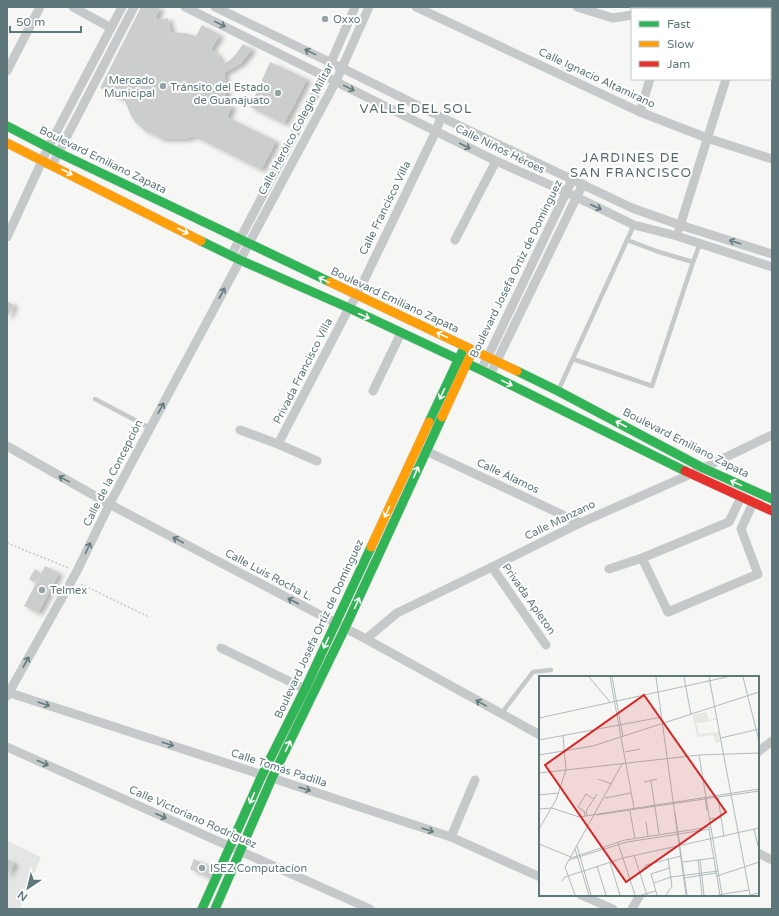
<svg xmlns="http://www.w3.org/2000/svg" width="779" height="916" viewBox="0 0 779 916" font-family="'Varela Round',sans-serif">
	<defs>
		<filter id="shadow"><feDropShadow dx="4.5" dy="2.5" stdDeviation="2" flood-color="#0004"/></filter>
	</defs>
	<rect width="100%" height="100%" fill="#f6f6f5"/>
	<path fill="#e4e6e5" d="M7 841 41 857 20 909H7Z"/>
	<g fill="#cccece" filter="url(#shadow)">
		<path d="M141 7H160L157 15 156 20 168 18 171 32 185 33 196 36 202 25 220 35 211 49 217 54 223 64 230 60 235 55 243 44 252 49 241 63 224 73 226 84V96L225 101 232 107 227 117 276 141 261 170 194 136 184 139H162L145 131 135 122 131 116 125 101 100 88Z"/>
		<path d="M270 62 307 79 284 124 250 107Z"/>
		<path d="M7 301 14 305 7 318Z"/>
		<path d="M45 566 59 573 38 613 24 606Z"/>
		<path d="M35 569 41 573 35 583 29 579Z"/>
		<path d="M7 859 14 863 7 876Z"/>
		<path d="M194 859 214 868 209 878 190 869Z"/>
	</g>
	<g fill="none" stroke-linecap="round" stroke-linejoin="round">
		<defs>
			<g id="fast">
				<path d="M7 126 59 153 330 282"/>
				<path d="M201 241 240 260 349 308 481 370 685 471"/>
				<path d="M517 371 558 391 703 468 772 499"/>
				<path d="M429 422 462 352"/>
				<path d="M202 909 262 775 305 689 371 547"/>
				<path d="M215 909 272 778 345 628 442 417"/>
			</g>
			<g id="slow">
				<path d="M7 143 201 241"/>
				<path d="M330 282 517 371"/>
				<path d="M442 417 470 356"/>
				<path d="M371 547 429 422"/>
			</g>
			<path id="jam" d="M685 471 772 511"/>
		</defs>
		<use href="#fast" stroke="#d1d3d2" stroke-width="10"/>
		<use href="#slow" stroke="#d1d3d2" stroke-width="10"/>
		<use href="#jam" stroke="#d1d3d2" stroke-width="10"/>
		<g stroke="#c6c8c8" stroke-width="1.5" stroke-dasharray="2 2" stroke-linecap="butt">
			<path d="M7 543 69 568"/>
			<path d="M81 584 149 617"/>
		</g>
		<g stroke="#c6c9ca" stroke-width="4.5">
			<path d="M627 240 659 252 693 262"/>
			<path d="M573 359 652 386 693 262 700 244"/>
			<path d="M558 391 634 225"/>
			<path d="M95 399 150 428"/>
			<path d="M501 714 533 672 551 670"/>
		</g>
		<g stroke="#c6c9ca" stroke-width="9">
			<path d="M73 7 111 28"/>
			<path d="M185 7 496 161 566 192 634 225 677 236 772 267"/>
			<path d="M215 7 342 68 441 117 632 208 680 225 772 254"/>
			<path d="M416 7 640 112 707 138 772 159"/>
			<path d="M577 7 613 18 632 15"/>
			<path d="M652 9 655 7"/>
			<path d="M671 9V7"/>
			<path d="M749 9 750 7"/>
			<path d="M7 71 40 7"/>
			<path d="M640 112 650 79"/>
			<path d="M52 165 134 7"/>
			<path d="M679 229 726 79"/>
			<path d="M7 237 48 148 122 7"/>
			<path d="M455 240 496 161"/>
			<path d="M231 256 325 76 355 7"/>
			<path d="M481 370 492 348 572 180"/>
			<path d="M490 375 583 184"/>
			<path d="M373 391 401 333"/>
			<path d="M240 430 278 444 317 461"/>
			<path d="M278 444 349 308 357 295 436 131 441 117"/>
			<path d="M7 446 109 504 366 639 540 735"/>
			<path d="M426 451 580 523"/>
			<path d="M642 558 668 612 758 574 741 529 753 503"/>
			<path d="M492 567 546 645"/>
			<path d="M609 569 642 558 729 522 741 497"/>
			<path d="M366 639 397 613 492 567 580 523 691 474 772 435"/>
			<path d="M221 648 305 689"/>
			<path d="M7 692 272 778 451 837 540 877"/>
			<path d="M7 696 77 571 111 501 336 81 369 7"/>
			<path d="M7 747 370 909"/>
			<path d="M758 752 772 741"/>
			<path d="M451 837 475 780"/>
			<path d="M758 853 772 860"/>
			<path d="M581 895 613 909"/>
			<path d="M632 909 640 895"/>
		</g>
		<use href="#fast" stroke="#30b455" stroke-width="9"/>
		<use href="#slow" stroke="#ff9f0a" stroke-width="9"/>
		<use href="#jam" stroke="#e5322d" stroke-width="9"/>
	</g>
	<defs><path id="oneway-shaft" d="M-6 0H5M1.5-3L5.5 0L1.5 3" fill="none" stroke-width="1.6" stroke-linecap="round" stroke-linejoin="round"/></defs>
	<g stroke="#627b7f">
		<use href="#oneway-shaft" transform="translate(220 24) rotate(26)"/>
		<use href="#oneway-shaft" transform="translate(310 52) rotate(-154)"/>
		<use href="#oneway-shaft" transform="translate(349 88) rotate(26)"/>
		<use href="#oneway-shaft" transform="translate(465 146) rotate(27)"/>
		<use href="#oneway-shaft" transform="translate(596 207) rotate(25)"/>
		<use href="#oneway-shaft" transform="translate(735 242) rotate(-162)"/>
		<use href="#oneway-shaft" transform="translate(222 293) rotate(-62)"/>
		<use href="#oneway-shaft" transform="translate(161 408) rotate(-62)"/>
		<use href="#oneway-shaft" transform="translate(64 479) rotate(-151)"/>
		<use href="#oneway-shaft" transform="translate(178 540) rotate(-152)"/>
		<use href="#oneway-shaft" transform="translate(88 548) rotate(-64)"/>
		<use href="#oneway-shaft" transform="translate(293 601) rotate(-152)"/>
		<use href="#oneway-shaft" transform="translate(26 662) rotate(-61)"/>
		<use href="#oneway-shaft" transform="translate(481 703) rotate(-151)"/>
		<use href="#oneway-shaft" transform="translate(44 704) rotate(18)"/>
		<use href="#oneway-shaft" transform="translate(168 744) rotate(18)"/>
		<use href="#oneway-shaft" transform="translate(43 763) rotate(24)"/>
		<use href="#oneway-shaft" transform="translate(305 789) rotate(18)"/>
		<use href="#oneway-shaft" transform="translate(161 816) rotate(24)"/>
		<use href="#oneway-shaft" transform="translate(428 830) rotate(18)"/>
	</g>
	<g stroke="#fff">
		<use href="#oneway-shaft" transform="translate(67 172) rotate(27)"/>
		<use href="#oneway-shaft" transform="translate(183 231) rotate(27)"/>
		<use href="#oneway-shaft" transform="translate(324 280) rotate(-154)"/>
		<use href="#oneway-shaft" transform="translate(364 316) rotate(25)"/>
		<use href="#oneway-shaft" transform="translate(442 335) rotate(-155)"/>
		<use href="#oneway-shaft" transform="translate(507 383) rotate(26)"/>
		<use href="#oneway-shaft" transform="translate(442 394) rotate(115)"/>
		<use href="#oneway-shaft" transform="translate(621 424) rotate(-152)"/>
		<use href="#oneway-shaft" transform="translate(416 472) rotate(-66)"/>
		<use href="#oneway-shaft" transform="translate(736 483) rotate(-156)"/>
		<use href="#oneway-shaft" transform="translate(387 512) rotate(115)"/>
		<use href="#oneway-shaft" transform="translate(357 603) rotate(-66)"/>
		<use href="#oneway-shaft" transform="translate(326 643) rotate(115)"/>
		<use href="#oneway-shaft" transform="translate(288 746) rotate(-64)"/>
		<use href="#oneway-shaft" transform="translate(252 798) rotate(114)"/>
	</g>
	<g fill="#93a3a6" stroke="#fff" stroke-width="1.5">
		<circle cx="325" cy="19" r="4"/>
		<circle cx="163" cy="86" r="4"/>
		<circle cx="278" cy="93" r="4"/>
		<circle cx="42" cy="590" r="4"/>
		<circle cx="202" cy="868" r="4"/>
	</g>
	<g text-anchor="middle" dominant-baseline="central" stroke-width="4" stroke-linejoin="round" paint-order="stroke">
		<g font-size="11" fill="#5d777b" stroke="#fff" text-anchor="start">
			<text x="333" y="19">Oxxo</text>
			<text x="155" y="80" text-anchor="end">Mercado<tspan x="155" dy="13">Municipal</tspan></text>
			<text x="270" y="87" text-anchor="end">Tránsito del Estado<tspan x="270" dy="13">de Guanajuato</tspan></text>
			<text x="50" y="590">Telmex</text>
			<text x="210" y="868">ISEZ Computacíon</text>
		</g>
		<g font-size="11" fill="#5d777b" stroke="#fff">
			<text transform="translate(597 78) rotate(25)">Calle Ignacio Altamirano</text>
			<text transform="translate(296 129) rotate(-62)">Calle Heróico Colegio Militar</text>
			<text transform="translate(500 149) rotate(26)">Calle Niños Héroes</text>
			<text transform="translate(103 160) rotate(26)">Boulevard Emiliano Zapata</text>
			<text transform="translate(385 208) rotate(-64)">Calle Francisco Villa</text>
			<text transform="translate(516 269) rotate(-64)">Boulevard Josefa Ortiz de Domínguez</text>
			<text transform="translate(395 300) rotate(25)">Boulevard Emiliano Zapata</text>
			<text transform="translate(303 371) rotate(-63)">Privada Francisco Villa</text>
			<text transform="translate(686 443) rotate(27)">Boulevard Emiliano Zapata</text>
			<text transform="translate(113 473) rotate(-63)">Calle de la Concepción</text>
			<text transform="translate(508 476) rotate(25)">Calle Álamos</text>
			<text transform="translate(560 520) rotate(-26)">Calle Manzano</text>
			<text transform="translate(269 575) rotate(28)">Calle Luis Rocha L.</text>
			<text transform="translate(529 599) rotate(55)">Privada Apleton</text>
			<text transform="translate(319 629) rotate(-65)">Boulevard Josefa Ortiz de Domínguez</text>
			<text transform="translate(279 768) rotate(18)">Calle Tomás Padilla</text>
			<text transform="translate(193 817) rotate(24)">Calle Victoriano Rodríguez</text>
		</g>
		<g font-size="13" letter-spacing="1" fill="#53686b" stroke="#fff">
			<text x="416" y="109">VALLE DEL SOL</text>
			<text x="631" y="158">JARDINES DE<tspan x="631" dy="15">SAN FRANCISCO</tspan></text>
		</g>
	</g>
	<g transform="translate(539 676)">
		<rect width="220" height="220" fill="#f6f6f5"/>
		<path d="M167 36 170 44 177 42V44L155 48 154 39ZM156 49H158L160 58 180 56 181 66 177 67 174 59 158 61Z" fill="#e6e8e2"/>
		<path fill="none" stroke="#b0bbbd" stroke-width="1" d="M50 1 71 26M71 1 95 132M73 1 84 61M117 1 147 219M145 1 152 39M170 1 210 214 211 219 220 217M204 1 220 65M0 42 188 1M182 62 220 53M0 64 123 41M86 76 101 73M0 79 54 70 220 16M160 79 183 219M0 97 160 79 220 77M59 103 73 108M112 105 120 158M105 106 118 103M0 119 20 117M166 121 168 135M179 121 185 161M66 122 92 117M0 133 13 132 40 141 220 113M91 135 96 163M136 137 148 219M48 139 47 135 58 118M57 139 220 115M46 140 45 135 39 131 47 118 55 123M170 143 182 142M107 146 109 160M0 153 17 124 27 94 24 60M215 153 219 170M170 154 181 219M79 167 96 219M0 168 32 181M38 170 52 219M36 173 50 219M95 179 108 219M32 182 86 164 171 151M30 184 88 166 172 153M159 184 163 219M161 184 165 219M71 186 81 219M144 186 175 182M58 190 67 219M101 198 107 189 142 180M178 200 220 186M145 202 177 197M23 205 26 201 84 182 220 152M115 207 132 201 179 195M36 219 26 191 83 88M102 219 117 215M118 219 112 198 130 192M127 219 133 210 129 182M179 219 210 214"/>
		<path fill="#d62828" fill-opacity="0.15" stroke="#d62828" stroke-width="2" d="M105 19 187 136 87 206 6 89Z"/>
		<rect width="220" height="220" fill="none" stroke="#5d777b" stroke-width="2"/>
	</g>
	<rect width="779" height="916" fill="none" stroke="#5d777b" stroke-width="16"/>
	<rect x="631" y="8" width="140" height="72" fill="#ffffff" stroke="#bec9ca"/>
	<rect x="639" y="21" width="20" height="6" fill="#30b455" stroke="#bec9ca"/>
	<text x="667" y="28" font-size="12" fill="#5d777b">Fast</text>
	<rect x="639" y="41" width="20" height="6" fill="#ff9f0a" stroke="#bec9ca"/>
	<text x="667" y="48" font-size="12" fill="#5d777b">Slow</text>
	<rect x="639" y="61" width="20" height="6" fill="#e5322d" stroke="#bec9ca"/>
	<text x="667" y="68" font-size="12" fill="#5d777b">Jam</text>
	<g transform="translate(28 888) rotate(215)" stroke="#ffffff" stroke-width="3" paint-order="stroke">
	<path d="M0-3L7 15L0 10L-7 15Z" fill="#5d777b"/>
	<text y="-6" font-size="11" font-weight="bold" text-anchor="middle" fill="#5d777b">N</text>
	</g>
	<path d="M10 26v6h71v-6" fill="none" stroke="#5d777b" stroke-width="2"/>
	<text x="16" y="26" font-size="12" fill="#5d777b" stroke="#ffffff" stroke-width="3" paint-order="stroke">50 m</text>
</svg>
